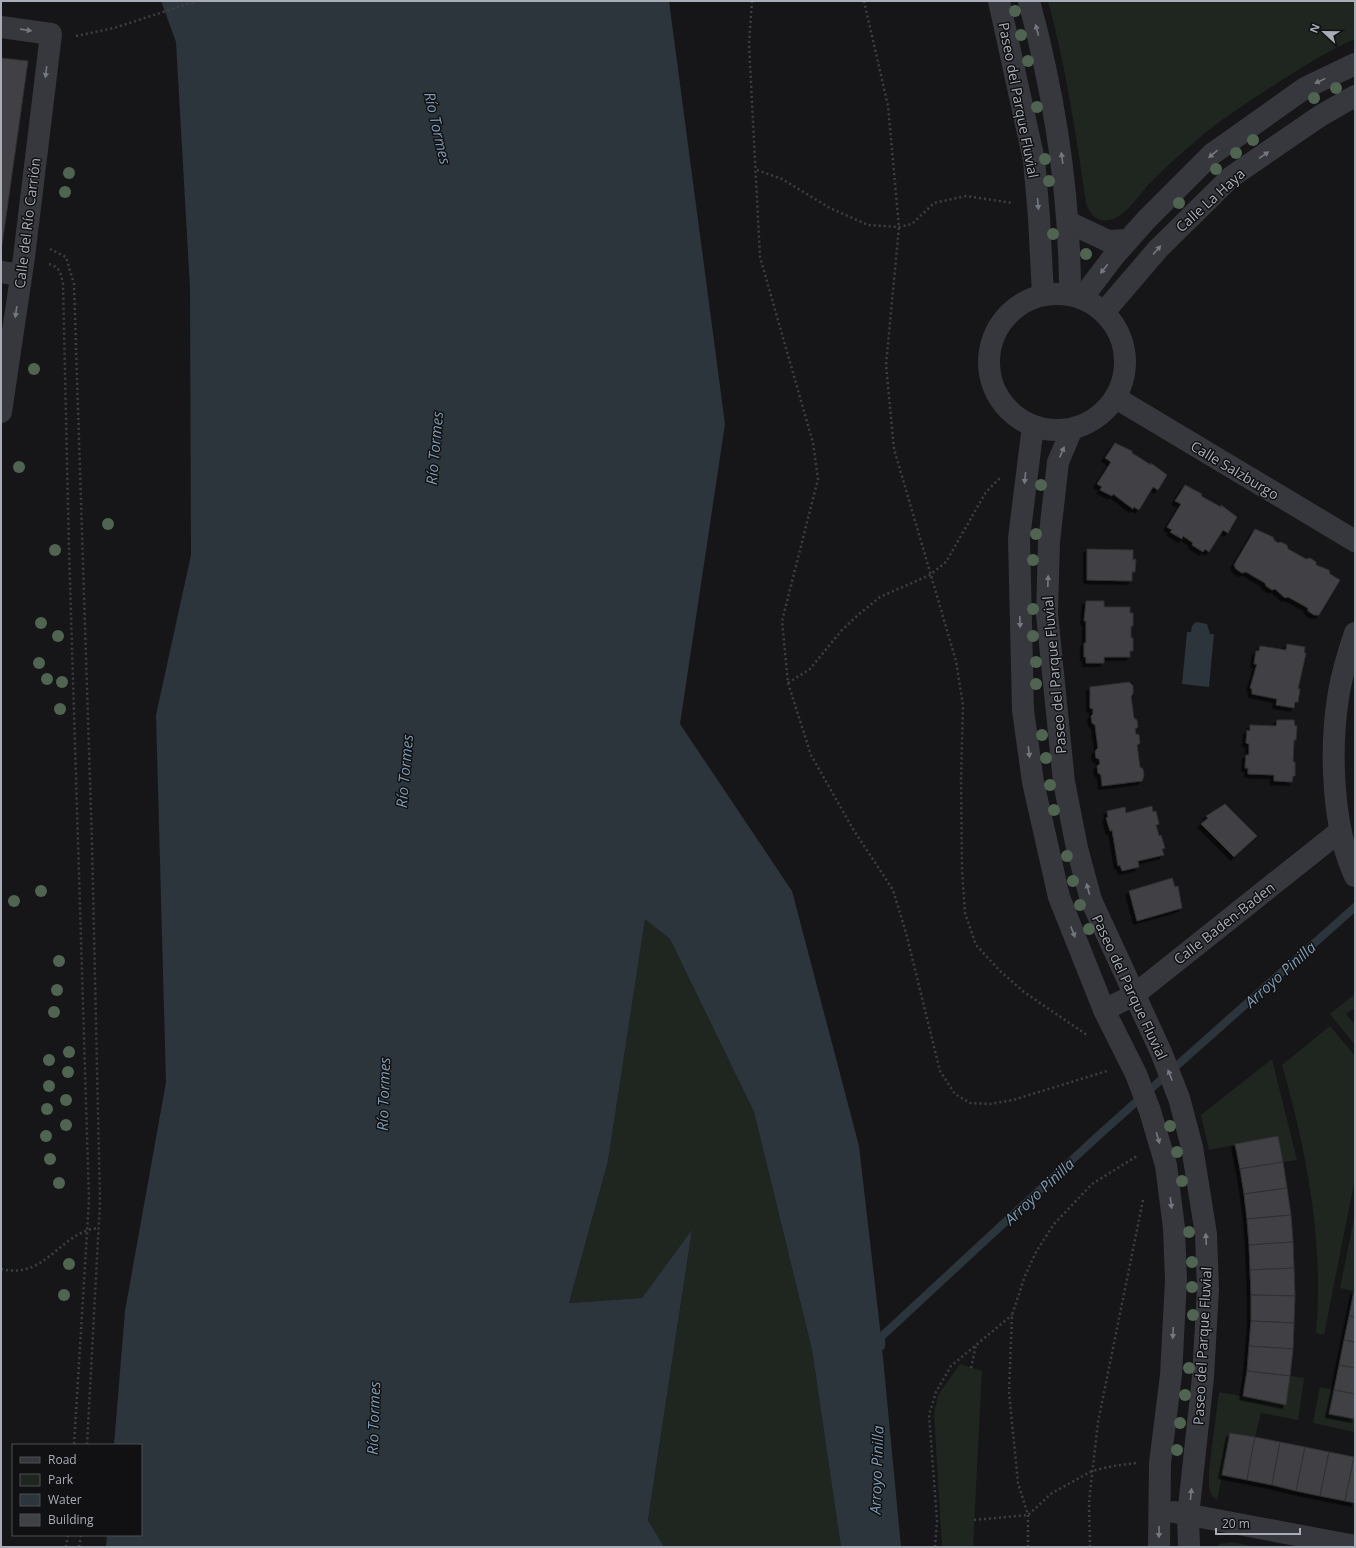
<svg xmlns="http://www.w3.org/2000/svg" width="1356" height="1548" viewBox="0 0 1356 1548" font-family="'Open Sans',sans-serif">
	<defs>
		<filter id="shadow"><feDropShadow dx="-3.5" dy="3.5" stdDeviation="0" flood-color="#0009"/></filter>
	</defs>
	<rect width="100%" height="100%" fill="#161618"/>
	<g fill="#1e261f">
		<path d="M1048 1H1355V39C1325 52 1296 71 1268 89 1244 105 1218 121 1197 140 1181 153 1166 167 1152 181 1140 193 1129 213 1113 219 1098 224 1090 215 1086 203 1076 135 1066 67 1048 1Z"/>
		<path d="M645 918 670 939 754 1112 812 1350 841 1547H664L648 1520 692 1231 642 1298 569 1303 608 1161Z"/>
		<path d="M1355 994V1008L1346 1014 1355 1025V1045L1330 1014Z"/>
		<path d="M1330 1026 1355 1056V1178L1324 1335 1316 1333C1324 1243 1307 1152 1282 1065Z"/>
		<path d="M1272 1059 1297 1160 1283 1162 1278 1136 1209 1150 1201 1115Z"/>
		<path d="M1355 1214V1285L1354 1291 1340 1288Z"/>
		<path d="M960 1364 982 1371 973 1547H942L934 1413 938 1395Z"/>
		<path d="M1290 1376 1304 1378 1298 1420 1261 1413 1255 1437 1231 1433 1217 1500 1212 1496 1209 1488V1470L1219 1392 1286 1404Z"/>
		<path d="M1320 1387 1334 1390 1329 1414 1355 1419V1432L1313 1423Z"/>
		<path d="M1231 1542 1256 1547H1217L1220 1544Z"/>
	</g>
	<g fill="#2c353c">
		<path d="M161 1H669L725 424 680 724 792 891 859 1146 881 1337 901 1547H841L812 1350 754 1112 670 939 645 919 608 1161 569 1303 642 1298 692 1230 648 1520 664 1547H106L107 1535H141V1445H114L125 1311 166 1082 156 715 191 555 190 288 176 42Z"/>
		<path d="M1196 622 1207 624 1210 634H1214L1209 687 1182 684 1187 632H1191L1192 626Z"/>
	</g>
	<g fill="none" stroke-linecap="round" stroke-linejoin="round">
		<path stroke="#2c353c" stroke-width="8" d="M881 1346V1337L1099 1135 1355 907"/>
	</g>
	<g fill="#404145" stroke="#303034" filter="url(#shadow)">
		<path d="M1 58 28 61 2 245 1 244Z"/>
		<path d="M1115 443 1132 451V453L1151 465V463L1167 475 1158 490 1153 487 1139 510 1134 507 1133 509 1113 494 1112 496 1100 490 1102 487 1097 484 1111 462 1105 458Z"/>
		<path d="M1185 485 1202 494 1201 496 1221 507V505L1237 517 1228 533 1223 530 1209 552 1205 549 1203 552 1192 545 1193 543 1183 536 1182 539 1170 532 1172 530 1167 527 1181 504 1175 501Z"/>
		<path d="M1255 529 1273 537 1274 540 1278 543 1281 542 1287 545 1288 549 1306 559 1310 558 1316 562V565L1329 570 1330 574 1340 580 1319 615H1314L1308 611V608L1288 597 1285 598 1275 589 1272 590 1266 586 1265 583 1246 572 1242 573 1236 569 1234 565Z"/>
		<path d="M1087 549 1133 550V560L1136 559 1135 572H1132V581L1087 580Z"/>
		<path d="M1086 601H1104V607H1130V613H1133V626H1131V638H1133V651H1130V657H1104V663H1086V657H1084V643H1086V621H1084Z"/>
		<path d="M1287 644 1305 647 1304 653H1306L1298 689H1300L1298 702H1295L1294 708 1276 705 1277 699 1252 694V689L1250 688 1257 664H1254L1256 651H1259L1260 646 1286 650Z"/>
		<path d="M1129 682 1133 686V694L1131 696 1134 718 1137 720 1138 727 1135 729 1136 734 1139 735 1140 743 1137 745 1140 767 1143 769 1144 776 1142 781 1102 786 1101 775 1098 773 1097 766 1100 764 1099 759 1096 758 1095 751 1098 748 1095 725 1092 723 1091 716 1093 714V709L1090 708V687Z"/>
		<path d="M1277 720H1294L1295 726H1297L1296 740H1294L1293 762H1295V776H1293L1292 782 1274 781V775L1248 774V768H1245L1246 755H1249V744L1246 743 1247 730 1250 731V725L1276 726Z"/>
		<path d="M1225 804 1257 836 1234 857 1201 824 1208 818 1206 816Z"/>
		<path d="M1152 806 1153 812 1156 811 1159 824 1156 825 1159 836 1161 835 1165 848 1162 849 1164 855 1138 861 1139 867 1122 871 1120 865 1118 866 1112 830 1110 831 1106 818 1108 817 1107 811 1125 807 1126 813Z"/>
		<path d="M1172 878 1175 887 1178 886 1182 908 1137 921 1129 891Z"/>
		<path d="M1278 1136 1283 1162 1240 1169 1235 1144Z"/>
		<path d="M1283 1162 1287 1188 1244 1194 1240 1169Z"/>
		<path d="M1287 1188 1291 1215 1247 1219 1244 1194Z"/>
		<path d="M1291 1215 1293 1242 1249 1245 1247 1219Z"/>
		<path d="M1293 1242 1294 1268 1250 1270 1249 1245Z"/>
		<path d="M1294 1268 1295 1296 1251 1295 1250 1270Z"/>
		<path d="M1354 1291H1355V1317L1349 1316Z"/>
		<path d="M1251 1295 1295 1296 1294 1323 1251 1321Z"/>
		<path d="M1349 1316 1355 1317V1342L1344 1340Z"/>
		<path d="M1251 1321 1294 1323 1293 1349 1249 1346Z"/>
		<path d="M1344 1340 1355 1342V1368L1339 1365Z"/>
		<path d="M1249 1346 1293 1349 1290 1376 1247 1371Z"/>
		<path d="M1339 1365 1355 1368V1394L1334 1390Z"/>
		<path d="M1247 1371 1290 1376 1286 1405 1243 1396Z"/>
		<path d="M1334 1390 1355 1394V1419L1329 1414Z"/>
		<path d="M1230 1433 1255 1437 1247 1480 1222 1475Z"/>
		<path d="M1255 1437 1280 1442 1272 1485 1247 1480Z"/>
		<path d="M1280 1442 1305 1447 1296 1491 1272 1485Z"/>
		<path d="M1305 1447 1329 1452 1320 1496 1296 1491Z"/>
		<path d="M1329 1452 1354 1457 1345 1501 1320 1496Z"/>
		<path d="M1354 1457H1355V1503L1345 1501Z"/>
	</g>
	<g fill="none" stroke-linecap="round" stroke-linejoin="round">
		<g stroke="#3d3f44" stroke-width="2.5" stroke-dasharray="2 3" stroke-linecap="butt">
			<path d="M752 1 749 44 760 257 813 443 818 479 782 621 788 683 811 755 853 829 893 890 906 933 940 1071 955 1094 970 1103 990 1104 1013 1100 1107 1071"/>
			<path d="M864 1 888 106 899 227 886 365 894 449 956 661 963 705 961 781 962 870 965 913 976 945 1000 971 1024 992 1087 1035"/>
			<path d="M76 36 114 28 197 1"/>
			<path d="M757 170 782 179 830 208 868 225 899 227 912 224 934 203 966 196 1013 203"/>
			<path d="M50 249 66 257 74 284 92 843 100 1202 87 1445"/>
			<path d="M49 264C60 267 61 274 63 284L69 549 89 1200 74 1445"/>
			<path d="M788 683 810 669 841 631 858 615 880 597 930 575 946 562 986 492 1000 478"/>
			<path d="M1 1269C47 1280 60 1231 99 1228"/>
			<path d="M971 1368 976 1345"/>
			<path d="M974 1520 1028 1515 1052 1493 1092 1471 1113 1466 1136 1463"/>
			<path d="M66 1547 68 1535"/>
			<path d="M79 1547 81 1535"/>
			<path d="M935 1547 937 1521 929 1415 936 1392 951 1366 1012 1315"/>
			<path d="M1028 1547V1515L1018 1483 1009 1392 1012 1315 1025 1276 1036 1252 1054 1224 1092 1184 1137 1156"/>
			<path d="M1090 1547 1089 1502 1098 1422 1143 1200"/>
		</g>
		<g stroke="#37383d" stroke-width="22">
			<path d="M999 1 1034 160 1039 217 1043 295"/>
			<path d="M1029 1C1055 97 1070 194 1070 294"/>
			<path d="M1 27 51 34 24 257 1 412"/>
			<path d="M1068 222 1108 241 1128 240"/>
			<path d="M1 272 21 275"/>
			<circle cx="1057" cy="362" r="68"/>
			<path d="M1082 298 1114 256 1147 219 1212 154 1305 88 1355 64"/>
			<path d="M1104 312 1158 249 1231 177 1320 116 1355 96"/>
			<path d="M1116 398 1355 541"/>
			<path d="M1033 426 1019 538 1023 710 1033 782 1059 897 1104 1010 1136 1074 1150 1111 1166 1165 1174 1228 1176 1280 1171 1375 1160 1463 1159 1547"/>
			<path d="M1072 429 1058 462 1049 542 1047 614 1064 782 1077 848 1091 900 1161 1052 1179 1098 1192 1147 1206 1234 1208 1289 1203 1377 1188 1516 1189 1547"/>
			<path d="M1355 633C1348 654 1341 676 1338 698 1330 750 1332 827 1355 876"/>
			<path d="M1104 1010 1134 995 1340 831"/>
			<path d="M1174 1512 1355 1546"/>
		</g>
	</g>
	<g fill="#506452">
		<circle cx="1015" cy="11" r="6"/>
		<circle cx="1021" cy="35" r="6"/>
		<circle cx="1028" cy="61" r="6"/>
		<circle cx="1336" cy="88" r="6"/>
		<circle cx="1314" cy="98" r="6"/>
		<circle cx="1037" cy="107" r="6"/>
		<circle cx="1253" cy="140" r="6"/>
		<circle cx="1236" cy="153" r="6"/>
		<circle cx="1045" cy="159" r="6"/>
		<circle cx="1216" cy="169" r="6"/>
		<circle cx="69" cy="173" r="6"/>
		<circle cx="1049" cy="181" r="6"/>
		<circle cx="65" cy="192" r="6"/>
		<circle cx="1179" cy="203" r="6"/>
		<circle cx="1053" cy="234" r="6"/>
		<circle cx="1086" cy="254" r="6"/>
		<circle cx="34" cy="369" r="6"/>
		<circle cx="19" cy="467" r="6"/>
		<circle cx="1041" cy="485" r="6"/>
		<circle cx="108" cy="524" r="6"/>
		<circle cx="1036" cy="534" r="6"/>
		<circle cx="55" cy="550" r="6"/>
		<circle cx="1033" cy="560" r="6"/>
		<circle cx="1033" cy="609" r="6"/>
		<circle cx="41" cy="623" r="6"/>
		<circle cx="58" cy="636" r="6"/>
		<circle cx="1033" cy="636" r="6"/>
		<circle cx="1036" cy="662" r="6"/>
		<circle cx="39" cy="663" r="6"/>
		<circle cx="47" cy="679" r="6"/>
		<circle cx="62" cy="682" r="6"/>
		<circle cx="1036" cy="684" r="6"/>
		<circle cx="60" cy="709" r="6"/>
		<circle cx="1042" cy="735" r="6"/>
		<circle cx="1046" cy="758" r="6"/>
		<circle cx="1050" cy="785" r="6"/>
		<circle cx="1054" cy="810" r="6"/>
		<circle cx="1067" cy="856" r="6"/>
		<circle cx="1073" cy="881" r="6"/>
		<circle cx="41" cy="891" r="6"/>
		<circle cx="14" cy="901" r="6"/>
		<circle cx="1080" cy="905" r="6"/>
		<circle cx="1089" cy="929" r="6"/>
		<circle cx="59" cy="961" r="6"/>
		<circle cx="57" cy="990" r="6"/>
		<circle cx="54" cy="1012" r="6"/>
		<circle cx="69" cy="1052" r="6"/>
		<circle cx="49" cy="1060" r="6"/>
		<circle cx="68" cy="1072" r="6"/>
		<circle cx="49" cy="1086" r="6"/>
		<circle cx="66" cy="1100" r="6"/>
		<circle cx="47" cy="1109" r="6"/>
		<circle cx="66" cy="1125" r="6"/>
		<circle cx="1170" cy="1126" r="6"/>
		<circle cx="46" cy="1136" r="6"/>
		<circle cx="1177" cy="1152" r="6"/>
		<circle cx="50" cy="1159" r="6"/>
		<circle cx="1182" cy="1181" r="6"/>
		<circle cx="59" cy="1183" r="6"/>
		<circle cx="1189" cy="1232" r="6"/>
		<circle cx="1192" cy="1262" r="6"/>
		<circle cx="69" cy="1264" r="6"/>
		<circle cx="1192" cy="1287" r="6"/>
		<circle cx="64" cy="1295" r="6"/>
		<circle cx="1193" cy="1315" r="6"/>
		<circle cx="1189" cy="1368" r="6"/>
		<circle cx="1185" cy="1395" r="6"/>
		<circle cx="1180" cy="1423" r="6"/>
		<circle cx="1177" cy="1450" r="6"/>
	</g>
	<defs><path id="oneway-solid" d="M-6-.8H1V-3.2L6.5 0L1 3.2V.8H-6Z"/></defs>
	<g fill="#757881">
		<use href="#oneway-solid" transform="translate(26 30) rotate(8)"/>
		<use href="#oneway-solid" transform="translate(1037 30) rotate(-105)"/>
		<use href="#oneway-solid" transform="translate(46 72) rotate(97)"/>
		<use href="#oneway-solid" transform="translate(1320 81) rotate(154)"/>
		<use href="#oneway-solid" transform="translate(1213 154) rotate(140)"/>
		<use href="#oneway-solid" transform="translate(1264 155) rotate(-34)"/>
		<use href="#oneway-solid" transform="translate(1062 158) rotate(-98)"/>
		<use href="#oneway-solid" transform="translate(1038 204) rotate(85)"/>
		<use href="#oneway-solid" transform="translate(1157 250) rotate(-49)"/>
		<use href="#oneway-solid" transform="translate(1104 269) rotate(128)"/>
		<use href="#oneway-solid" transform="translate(16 312) rotate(98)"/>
		<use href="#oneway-solid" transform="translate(1062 452) rotate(-67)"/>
		<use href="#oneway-solid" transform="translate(1025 478) rotate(96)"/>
		<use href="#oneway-solid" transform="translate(1048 581) rotate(-88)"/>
		<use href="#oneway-solid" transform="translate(1020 622) rotate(88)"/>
		<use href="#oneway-solid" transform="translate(1029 752) rotate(83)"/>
		<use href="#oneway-solid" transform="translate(1088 889) rotate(-105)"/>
		<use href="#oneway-solid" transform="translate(1073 932) rotate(69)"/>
		<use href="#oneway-solid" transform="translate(1170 1075) rotate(-111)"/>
		<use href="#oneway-solid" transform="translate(1158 1138) rotate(74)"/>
		<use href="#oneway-solid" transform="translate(1171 1203) rotate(83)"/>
		<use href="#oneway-solid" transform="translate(1206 1239) rotate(-93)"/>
		<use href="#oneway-solid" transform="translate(1173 1333) rotate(93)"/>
		<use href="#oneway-solid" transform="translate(1191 1494) rotate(-84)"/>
		<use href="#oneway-solid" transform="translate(1159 1532) rotate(91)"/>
	</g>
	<g text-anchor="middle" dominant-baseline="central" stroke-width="3" stroke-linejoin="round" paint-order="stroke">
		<g font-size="14" fill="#a8adb8" stroke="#111113">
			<text transform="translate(1019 100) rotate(79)">Paseo del Parque Fluvial</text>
			<text transform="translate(1210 200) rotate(-42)">Calle La Haya</text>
			<text transform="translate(27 223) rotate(-83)">Calle del Río Carrión</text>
			<text transform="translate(1235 470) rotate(31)">Calle Salzburgo</text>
			<text transform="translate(1054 675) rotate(-95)">Paseo del Parque Fluvial</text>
			<text transform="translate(1224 923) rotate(-38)">Calle Baden-Baden</text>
			<text transform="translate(1130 987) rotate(65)">Paseo del Parque Fluvial</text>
			<text transform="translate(1202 1346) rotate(-87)">Paseo del Parque Fluvial</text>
		</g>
		<g font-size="15" font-style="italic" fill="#7f9bb3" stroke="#111113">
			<text transform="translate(438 128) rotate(77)">Río Tormes</text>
			<text transform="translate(434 448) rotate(-85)">Río Tormes</text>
			<text transform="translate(404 771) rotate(-85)">Río Tormes</text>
			<text transform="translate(1280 974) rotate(-42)">Arroyo Pinilla</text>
			<text transform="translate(383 1094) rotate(-88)">Río Tormes</text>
			<text transform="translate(1039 1191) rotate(-43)">Arroyo Pinilla</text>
			<text transform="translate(373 1418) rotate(-88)">Río Tormes</text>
			<text transform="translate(876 1470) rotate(-88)">Arroyo Pinilla</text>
		</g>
	</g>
	<rect width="1356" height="1548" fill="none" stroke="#a8adb8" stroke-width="4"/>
	<rect x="12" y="1444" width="130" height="92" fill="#111113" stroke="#4d4f55"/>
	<rect x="20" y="1457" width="20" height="6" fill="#37383d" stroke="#4d4f55"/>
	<text x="48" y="1464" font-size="12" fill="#a8adb8">Road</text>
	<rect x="20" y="1474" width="20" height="12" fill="#1e261f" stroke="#4d4f55"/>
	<text x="48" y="1484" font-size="12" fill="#a8adb8">Park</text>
	<rect x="20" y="1494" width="20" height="12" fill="#2c353c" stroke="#4d4f55"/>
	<text x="48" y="1504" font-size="12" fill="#a8adb8">Water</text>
	<rect x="20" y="1514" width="20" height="12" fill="#404145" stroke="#4d4f55"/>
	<text x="48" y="1524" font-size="12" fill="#a8adb8">Building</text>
	<g transform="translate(1324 32) rotate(292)" stroke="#111113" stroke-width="3" paint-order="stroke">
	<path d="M0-3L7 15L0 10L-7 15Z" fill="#a8adb8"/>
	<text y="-6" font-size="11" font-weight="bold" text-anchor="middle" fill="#a8adb8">N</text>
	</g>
	<path d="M1216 1528v6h84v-6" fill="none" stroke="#a8adb8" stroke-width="2"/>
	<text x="1222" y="1528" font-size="12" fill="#a8adb8" stroke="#111113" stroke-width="3" paint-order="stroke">20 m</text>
</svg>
